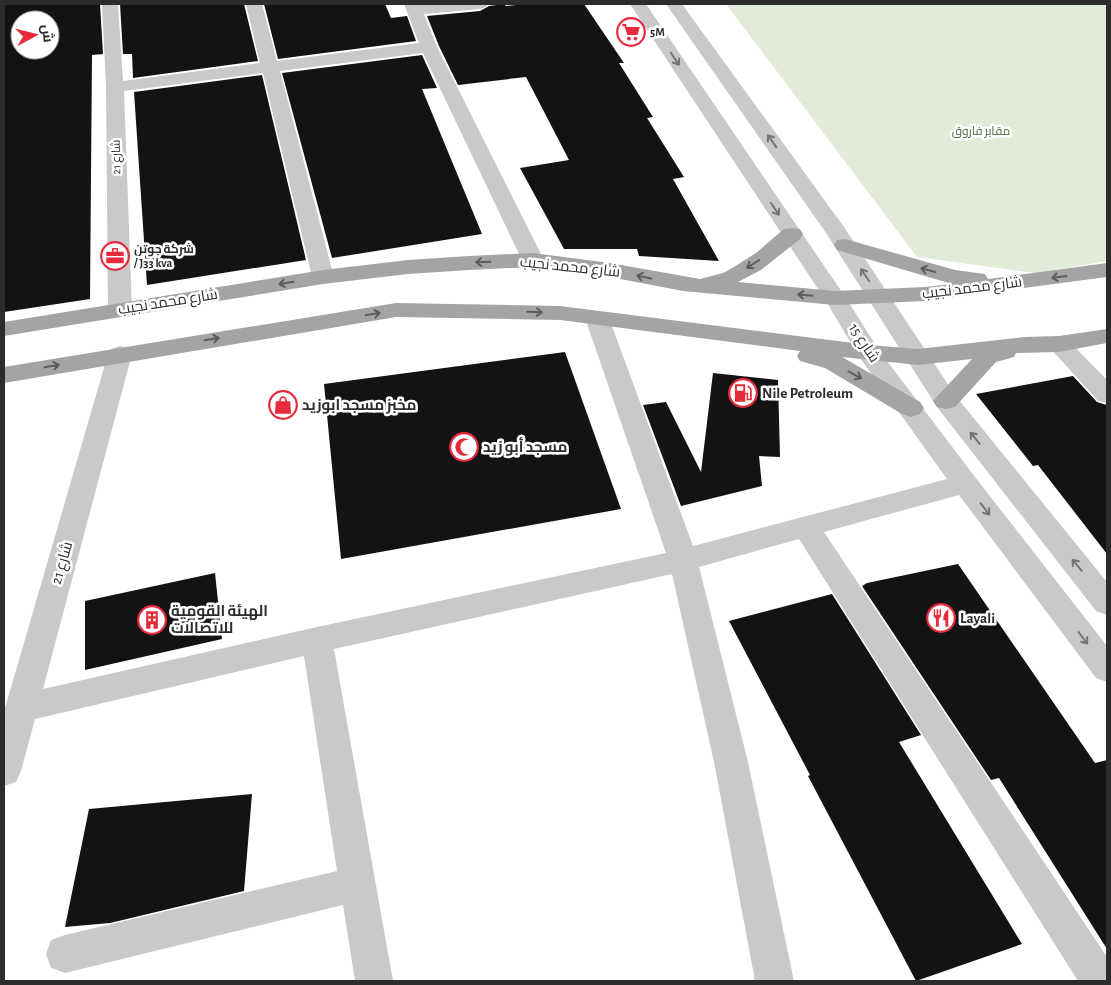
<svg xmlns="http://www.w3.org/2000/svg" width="1111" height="985" viewBox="0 0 1111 985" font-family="'Alegreya Sans',Cairo,sans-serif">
	<rect width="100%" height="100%" fill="#fff"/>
	<path fill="#e2ead8" d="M726 4H1107V261L1035 273 917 257Z"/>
	<g fill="#131313" fill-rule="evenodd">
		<path d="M4 4H100L103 54 92 55 90 299 4 312ZM20 20H50V50H20Z"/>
		<path d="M120 4H244L258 61 133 78 132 54H123Z"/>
		<path d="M264 4H385L391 18 407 16 416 41 278 59Z"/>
		<path d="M504 4 506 6 527 4H584L624 63H619L653 117 647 118 684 177 673 179 719 261 639 256 637 249H564L520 168 569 160 526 77 458 85 439 46 427 16 480 11 489 6Z"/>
		<path d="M422 55 437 88 422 89 482 234 332 258 282 73Z"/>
		<path d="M262 75 306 260 147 285 134 92Z"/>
		<path d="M565 352 621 509 341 559 324 384Z"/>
		<path d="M713 373 778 380 780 457 759 456 762 486 681 506 643 405 666 402 701 472Z"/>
		<path d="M1073 376 1097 402 1107 405V554L1038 465 1033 466 976 394Z"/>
		<path d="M958 564 1095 763 1107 760V949L999 778 991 780 862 586 867 583Z"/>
		<path d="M215 573 222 639 85 670V601Z"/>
		<path d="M832 594 921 735 899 742 1022 944 916 981 808 776 810 775 729 621Z"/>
		<path d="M252 794 244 891 110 923 65 927 89 809Z"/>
	</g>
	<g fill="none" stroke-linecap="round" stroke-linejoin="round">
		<g fill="#c9c9c9" fill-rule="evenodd">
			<path d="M102 4H118L123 81 260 63 246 4H262L277 61 419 43 404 4H488L486 7 480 9 424 14 437 47 544 260 541 265 533 267 525 265 522 260 423 53 280 71 334 277 331 282 323 284 315 282 312 277 263 73 124 91 132 310 128 315 120 317 112 315 108 310 106 87Z"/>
			<path d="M630 4H646L846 298 878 349 975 477 1107 646V682L1096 678 959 495 824 532 1107 957V981H1078L799 539 699 567 748 762 794 981H755L714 762 672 574 334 649 393 981H355L343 905 65 973 51 968 46 954 51 940 65 935 337 871 304 656 35 719 21 771 16 782 4 786 5 708 108 354 111 349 120 346 129 349 132 354 43 689 317 627 666 553 585 318 589 313 597 311 605 313 609 318 693 546 947 479 860 358 824 298Z"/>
			<path d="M666 4H682L844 227 955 395 1107 582V615L1096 611 937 407 826 233Z"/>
			<path d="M1059 336 1067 339 1107 380V403L1098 401 1051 349 1047 344 1051 339Z"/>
		</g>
		<g fill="#a4a4a4" fill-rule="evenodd">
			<path d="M792 228 800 229 803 234 800 239 761 270 738 282 835 291 925 287 952 284 837 250 834 245 837 240 845 239 955 270 985 274 988 279 1107 263V277L925 301 835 305 683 291 610 277 533 267 469 270 408 274 323 284 4 336V322L323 270 408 260 469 256 533 253 610 263 700 279 723 273 734 267 756 253 784 229Z"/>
			<path d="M396 303 560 306 869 345 918 349 1024 337 1059 336 1107 329V343L1059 352 1016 353 1014 357 996 362 955 407 946 409 937 407 933 401 972 359 918 365 842 357 920 402 924 408 920 414 911 417 902 414 825 368 800 361 797 356 800 351 560 320 396 317 4 383V367Z"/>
		</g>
	</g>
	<defs><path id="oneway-shaft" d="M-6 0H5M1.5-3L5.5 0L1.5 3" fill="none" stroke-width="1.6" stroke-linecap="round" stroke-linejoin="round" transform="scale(1.25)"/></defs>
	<g stroke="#737373">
		<use href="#oneway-shaft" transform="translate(675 59) rotate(56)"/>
		<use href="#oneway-shaft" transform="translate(772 141) rotate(-125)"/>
		<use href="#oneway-shaft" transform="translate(775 209) rotate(56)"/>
		<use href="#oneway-shaft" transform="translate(865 275) rotate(-124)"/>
		<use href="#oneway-shaft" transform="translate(975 438) rotate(-129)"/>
		<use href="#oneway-shaft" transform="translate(985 509) rotate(53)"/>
		<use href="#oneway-shaft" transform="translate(1077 565) rotate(-129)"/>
		<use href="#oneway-shaft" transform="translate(1083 638) rotate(53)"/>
	</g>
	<g stroke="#5c5c5c">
		<use href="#oneway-shaft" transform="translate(483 262) rotate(178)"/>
		<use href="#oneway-shaft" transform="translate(753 264) rotate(148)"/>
		<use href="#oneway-shaft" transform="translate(928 270) rotate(-165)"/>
		<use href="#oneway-shaft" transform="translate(644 277) rotate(-169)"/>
		<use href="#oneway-shaft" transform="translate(1059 277) rotate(172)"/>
		<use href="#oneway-shaft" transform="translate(286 283) rotate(171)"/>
		<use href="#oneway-shaft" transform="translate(805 295) rotate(-175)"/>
		<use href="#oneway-shaft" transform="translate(535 312) rotate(2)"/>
		<use href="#oneway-shaft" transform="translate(373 314) rotate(-9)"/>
		<use href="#oneway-shaft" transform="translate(212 339) rotate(-9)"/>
		<use href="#oneway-shaft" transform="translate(52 366) rotate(-10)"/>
		<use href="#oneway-shaft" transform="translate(855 375) rotate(29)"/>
	</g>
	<defs>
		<symbol id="supermarket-ring" viewBox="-11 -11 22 22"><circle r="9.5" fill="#fff" stroke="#e52b3c" stroke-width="1.5"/><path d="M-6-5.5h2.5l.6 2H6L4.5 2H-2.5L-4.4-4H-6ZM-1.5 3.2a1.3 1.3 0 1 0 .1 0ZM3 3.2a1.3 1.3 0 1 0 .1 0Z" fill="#e52b3c"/></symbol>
		<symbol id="office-ring" viewBox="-11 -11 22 22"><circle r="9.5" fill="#fff" stroke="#e52b3c" stroke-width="1.5"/><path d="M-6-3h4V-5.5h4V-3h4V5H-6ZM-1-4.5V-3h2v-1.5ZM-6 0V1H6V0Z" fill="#e52b3c"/></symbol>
		<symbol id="fuel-ring" viewBox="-11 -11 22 22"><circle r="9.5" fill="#fff" stroke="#e52b3c" stroke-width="1.5"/><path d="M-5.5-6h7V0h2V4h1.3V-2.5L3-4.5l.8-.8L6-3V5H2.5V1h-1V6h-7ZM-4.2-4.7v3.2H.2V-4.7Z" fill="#e52b3c"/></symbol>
		<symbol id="shop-ring" viewBox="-11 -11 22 22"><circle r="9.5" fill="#fff" stroke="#e52b3c" stroke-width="1.5"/><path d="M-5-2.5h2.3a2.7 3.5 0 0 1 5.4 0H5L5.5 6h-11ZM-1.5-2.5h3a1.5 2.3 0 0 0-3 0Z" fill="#e52b3c"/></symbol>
		<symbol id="mosque-ring" viewBox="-11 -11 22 22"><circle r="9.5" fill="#fff" stroke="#e52b3c" stroke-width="1.5"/><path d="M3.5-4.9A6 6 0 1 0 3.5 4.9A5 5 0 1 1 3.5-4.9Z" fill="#e52b3c"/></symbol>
		<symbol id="restaurant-ring" viewBox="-11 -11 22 22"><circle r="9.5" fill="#fff" stroke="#e52b3c" stroke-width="1.5"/><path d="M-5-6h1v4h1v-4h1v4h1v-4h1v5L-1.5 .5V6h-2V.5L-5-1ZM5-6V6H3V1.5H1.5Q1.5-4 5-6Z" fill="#e52b3c"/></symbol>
		<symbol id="building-ring" viewBox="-11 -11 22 22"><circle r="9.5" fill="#fff" stroke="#e52b3c" stroke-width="1.5"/><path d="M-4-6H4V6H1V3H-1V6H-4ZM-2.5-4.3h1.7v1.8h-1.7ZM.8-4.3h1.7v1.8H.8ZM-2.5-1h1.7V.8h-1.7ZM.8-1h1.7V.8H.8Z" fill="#e52b3c"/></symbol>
	</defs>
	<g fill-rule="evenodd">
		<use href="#supermarket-ring" x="615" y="16" width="32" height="32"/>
		<use href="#office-ring" x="99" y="240" width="32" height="32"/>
		<use href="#fuel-ring" x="727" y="377" width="32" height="32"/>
		<use href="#shop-ring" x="267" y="389" width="32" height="32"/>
		<use href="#mosque-ring" x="448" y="431" width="32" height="32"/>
		<use href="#restaurant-ring" x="925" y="602" width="32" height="32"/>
		<use href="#building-ring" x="136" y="604" width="32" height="32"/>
	</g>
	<g text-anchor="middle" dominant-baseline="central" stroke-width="5" stroke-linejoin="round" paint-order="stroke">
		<g font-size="12" font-weight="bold" fill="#2c2c2c" stroke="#fff" text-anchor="start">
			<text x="650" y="32">5M</text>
			<text x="134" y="249">شركة جوتن<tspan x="134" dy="14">/ J33 kva</tspan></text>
		</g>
		<g font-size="12" fill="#506739" stroke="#fff">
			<text x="981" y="131">مقابر فاروق</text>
		</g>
		<g font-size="12" fill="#2c2c2c" stroke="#fff">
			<text transform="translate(116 157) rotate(-91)">شارع 21</text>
		</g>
		<g font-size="15" fill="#2c2c2c" stroke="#fff">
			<text transform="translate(570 267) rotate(6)">شارع محمد نجيب</text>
			<text transform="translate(972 288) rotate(-7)">شارع محمد نجيب</text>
			<text transform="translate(168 302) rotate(-9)">شارع محمد نجيب</text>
			<text transform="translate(864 343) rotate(57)">شارع 15</text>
			<text transform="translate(62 563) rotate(-74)">شارع 21</text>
		</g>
		<g font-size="15" font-weight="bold" fill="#2c2c2c" stroke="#fff" text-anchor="start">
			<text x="762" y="393">Nile Petroleum</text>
			<text x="302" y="405">مخبز مسجد ابوزيد</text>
			<text x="483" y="447">مسجد أبو زيد</text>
			<text x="171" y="611">الهيئة القومية<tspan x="171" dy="17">للاتصالات</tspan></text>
			<text x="960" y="618">Layali</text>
		</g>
	</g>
	<rect width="1111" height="985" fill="none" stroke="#2c2c2c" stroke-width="10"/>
	<g transform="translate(35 35) rotate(83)"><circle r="24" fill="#ffffff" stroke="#ababab"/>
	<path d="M0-4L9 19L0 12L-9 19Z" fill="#e52b3c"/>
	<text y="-8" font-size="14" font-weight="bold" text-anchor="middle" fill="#2c2c2c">ش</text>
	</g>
</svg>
